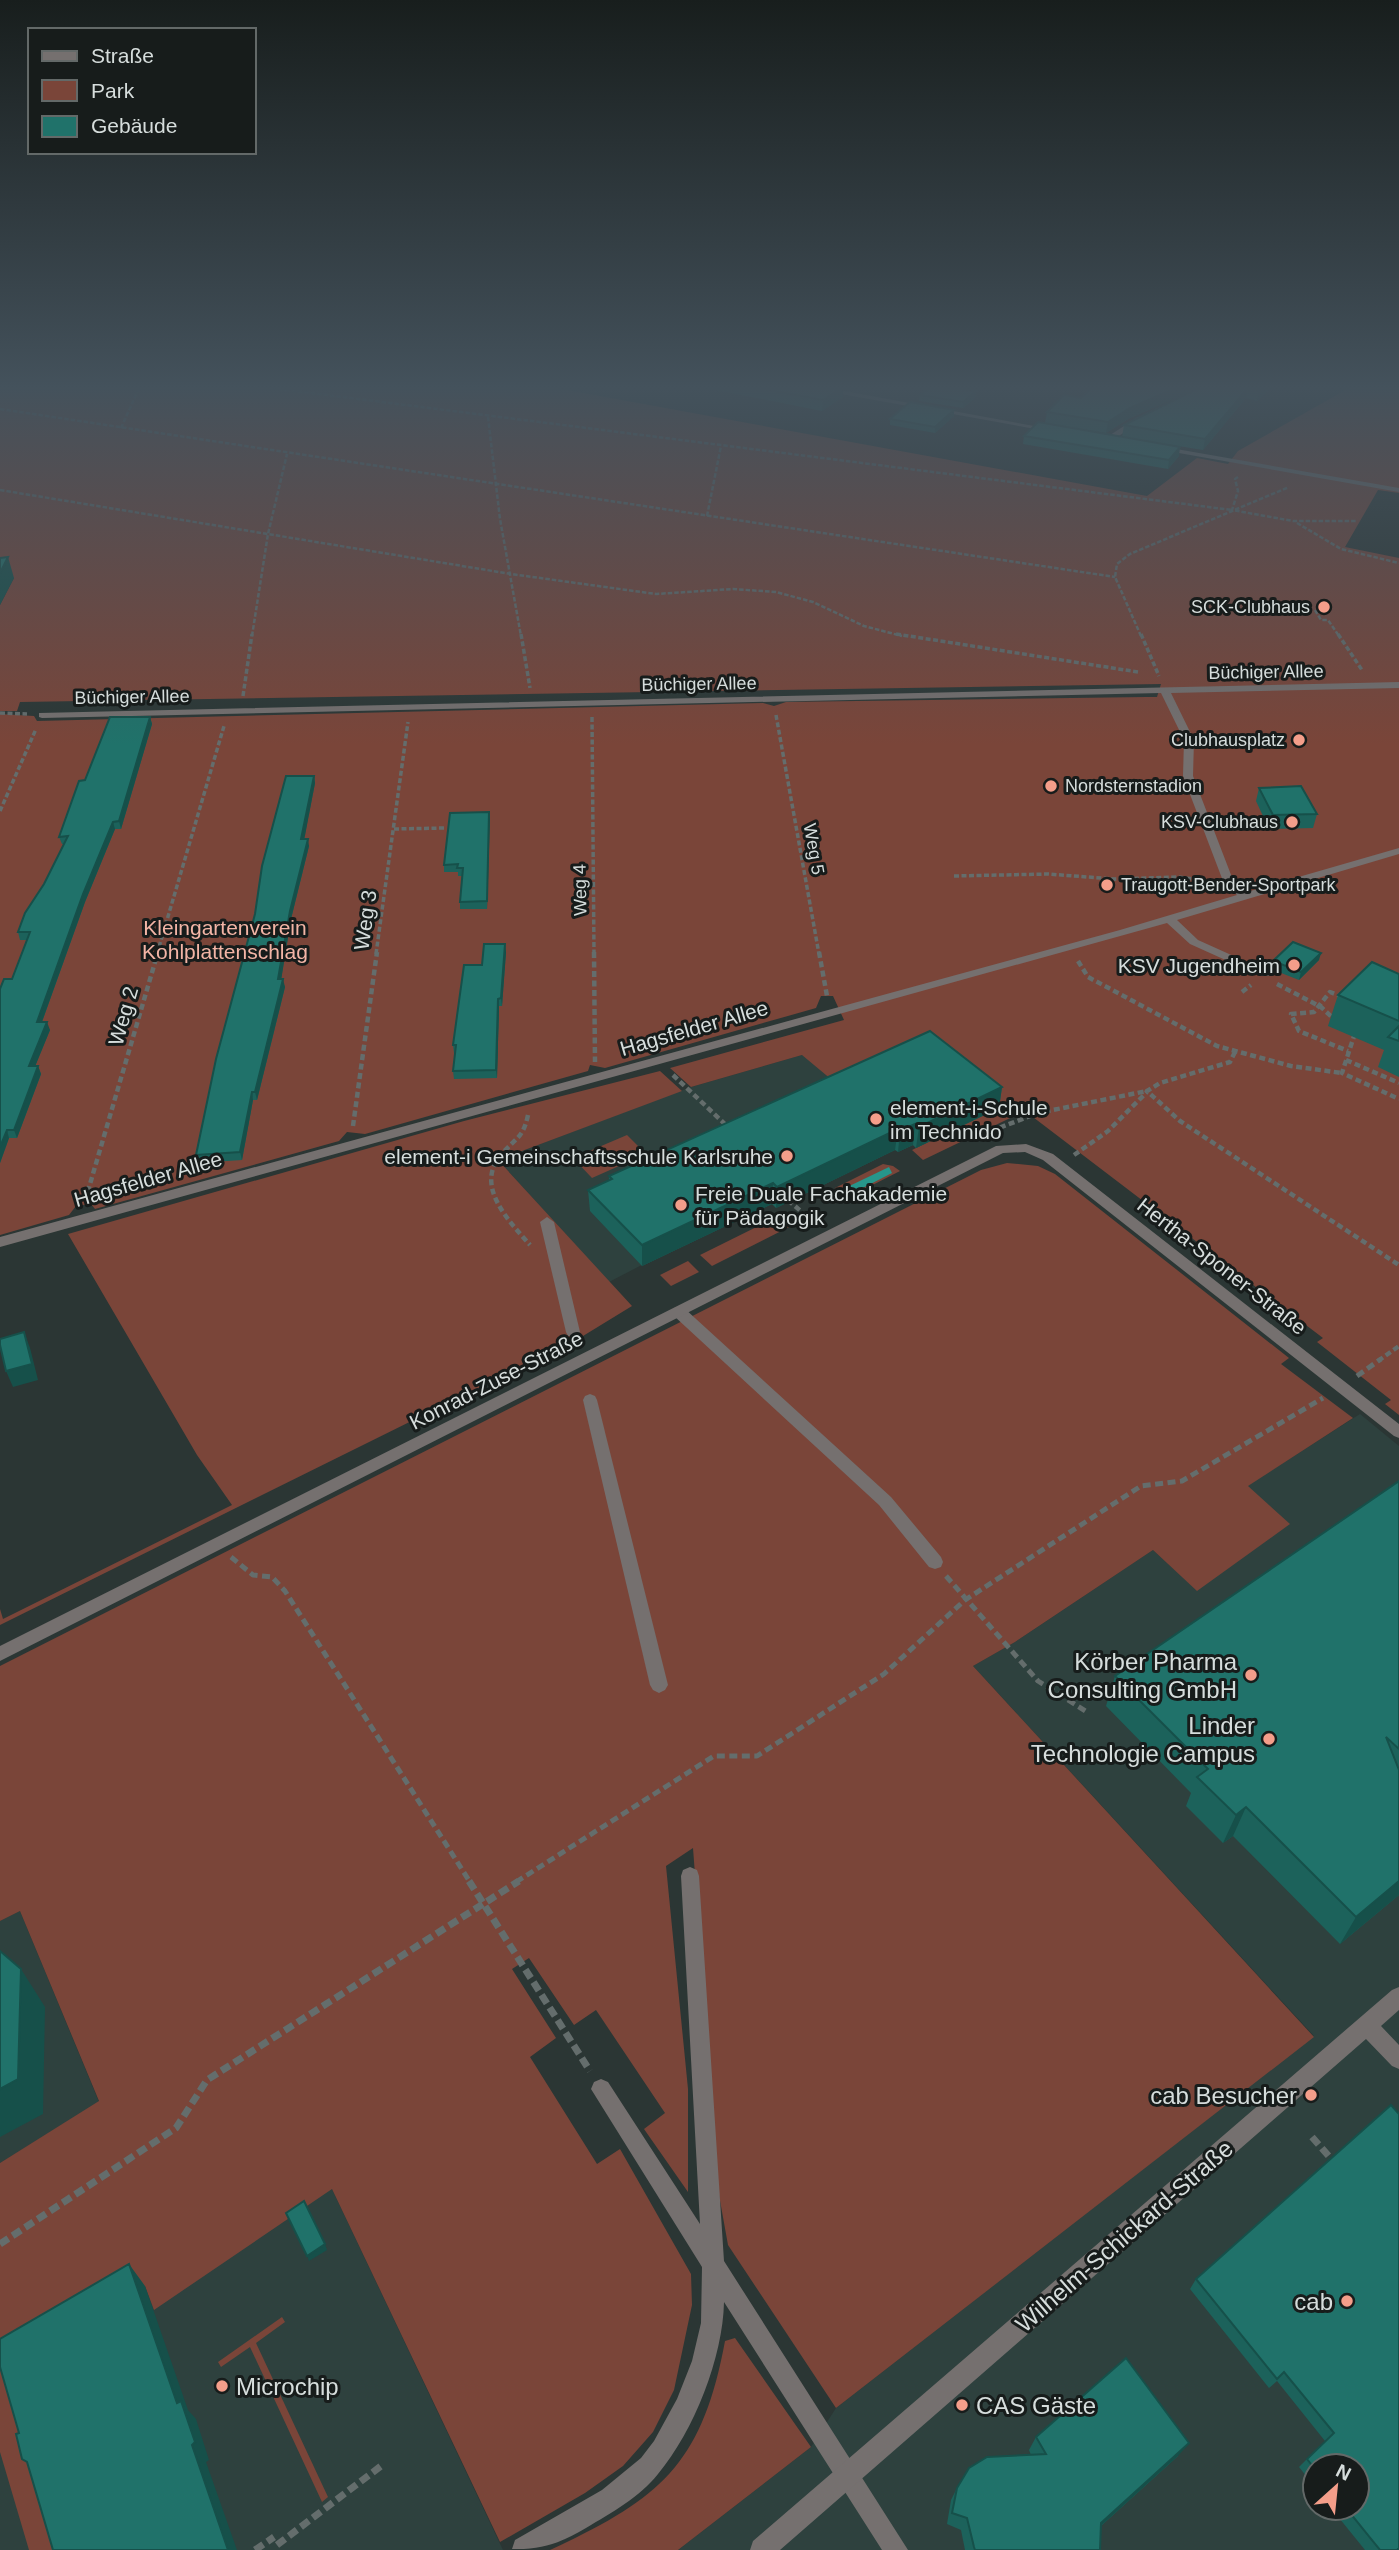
<svg xmlns="http://www.w3.org/2000/svg" width="1399" height="2550" viewBox="0 0 1399 2550" font-family="Arial,sans-serif">
	<rect width="100%" height="100%" fill="#2b3634"/>
	<g fill="#2e413e" fill-rule="evenodd">
		<path d="M802 1055 1025 1110 952 1131 916 1148 911 1144 889 1142 769 1199 609 1282 498 1160 691 1087Z"/>
		<path d="M1360 1414 1399 1446V2550H678L811 2447 836 2408 1314 2036 973 1666 1015 1642 1153 1550 1197 1590 1289 1524 1247 1486ZM1315 2466H1357V2508H1315Z"/>
		<path d="M20 1911 99 2102 0 2163V1921Z"/>
		<path d="M332 2189 503 2550H0V2303Z"/>
	</g>
	<g fill="#7a4539">
		<path d="M0 388H556L1147 496 1197 458 1228 464 1238 451 1349 388H1399V493L1378 490 1345 547 1399 558V1415L1385 1404 1391 1400 1317 1342 1323 1338 1025 1111 923 1160 912 1150 998 1108 844 1090 802 1055 691 1087 670 1068 844 1020 833 996H821L816 1008 605 1068 590 1065 588 1071 365 1134 347 1132 339 1141 95 1209 91 1204 76 1206 69 1215 0 1235V714L34 716 37 721 763 703 774 706 786 702 1146 697H1157L1161 684 20 702 17 711H0V605L14 578H0Z"/>
		<path d="M660 1071 682 1091 498 1160 632 1306 583 1336 0 1625V1609L3 1619 232 1505 197 1455 68 1234 464 1121Z"/>
		<path d="M627 1135 646 1154 592 1178 573 1158Z"/>
		<path d="M1007 1163 1038 1166 1055 1174 1289 1358 1281 1364 1353 1418 1248 1486 1290 1524 1197 1591 1153 1550 1015 1642 973 1666 1314 2037 836 2408 728 2245 719 2195 693 1848 666 1866 688 2089V2192L644 2129 665 2113 596 2010 574 2025 529 1958 512 1969 556 2038 530 2057 597 2164 620 2149 691 2274 692 2305 674 2390 653 2432 623 2466 585 2493 500 2542 332 2189 154 2310 145 2286 68 2550H29L0 2452V2163L99 2101 20 1911 0 1921V1666L981 1170Z"/>
		<path d="M883 1164 893 1166 900 1171 843 1200 834 1193 835 1188Z"/>
		<path d="M787 1212 799 1222 712 1266 700 1255Z"/>
		<path d="M688 1261 699 1272 671 1286 660 1275Z"/>
		<path d="M282 2317 285 2322 256 2343 328 2497 322 2502 250 2347 221 2367 218 2362Z"/>
		<path d="M735 2338 811 2447 678 2550H550C660 2499 702 2465 725 2341Z"/>
	</g>
	<path fill="#27968b" d="M889 1167 892 1173 847 1196 839 1194 841 1190Z"/>
	<g fill="none" stroke-linecap="round" stroke-linejoin="round">
		<g stroke="#646d6c" stroke-width="2.5" stroke-dasharray="4.5 2" stroke-linecap="butt">
			<path d="M272 388 1232 510"/>
			<path d="M0 409 1115 577"/>
			<path d="M488 417 500 519 521 636"/>
			<path d="M121 428 139 388"/>
			<path d="M1238 477 1235 479 1238 491 1232 510 1293 521H1357"/>
			<path d="M0 490 511 574 656 594 733 589 776 592 813 602 864 626 902 636"/>
			<path d="M707 516 721 446"/>
			<path d="M1297 523 1341 549 1399 563"/>
			<path d="M1315 610 1321 620H1328L1339 636"/>
			<path d="M252 636 268 534 287 454"/>
			<path d="M1141 636 1115 577 1117 564 1130 554 1289 487"/>
		</g>
		<g stroke="#646d6c" stroke-width="3.5" stroke-dasharray="5 2.5" stroke-linecap="butt">
			<path d="M521 634 530 688"/>
			<path d="M896 634 1138 672"/>
			<path d="M1141 634 1159 676"/>
			<path d="M1338 634 1362 670"/>
			<path d="M243 696 252 634"/>
			<path d="M0 713 27 714"/>
			<path d="M776 715 819 954"/>
			<path d="M592 717 594 954"/>
			<path d="M0 811 36 729"/>
			<path d="M394 829 444 828"/>
			<path d="M954 876 1048 874 1114 879 1178 877 1210 881"/>
			<path d="M157 954 224 726"/>
			<path d="M376 954 408 722"/>
		</g>
		<g stroke="#646d6c" stroke-width="4.5" stroke-dasharray="6 3.5" stroke-linecap="butt">
			<path d="M594 952 595 1062"/>
			<path d="M819 952 827 996"/>
			<path d="M1078 961 1088 977 1217 1046 1291 1066 1342 1073"/>
			<path d="M1277 984 1321 1007 1334 1019"/>
			<path d="M1242 992 1251 985"/>
			<path d="M1343 997 1330 992 1314 1012 1291 1014 1299 1031 1348 1051"/>
			<path d="M1355 1033 1342 1073 1399 1099"/>
			<path d="M1235 1052 1230 1062 1160 1083 1147 1091 1180 1121 1399 1265"/>
			<path d="M1346 1060 1399 1083"/>
			<path d="M673 1075 728 1127"/>
			<path d="M528 1115C523 1139 515 1138 501 1155 474 1186 509 1221 530 1245"/>
			<path d="M353 1126 377 952"/>
			<path d="M991 1131 1038 1113 1147 1091"/>
			<path d="M1074 1155 1108 1131 1147 1092"/>
			<path d="M788 1200 811 1220"/>
			<path d="M85 1201 158 952"/>
			<path d="M1378 1361 1399 1346"/>
		</g>
		<g stroke="#646d6c" stroke-width="5" stroke-dasharray="8 4.5" stroke-linecap="butt">
			<path d="M1357 1376 1381 1359"/>
			<path d="M231 1557 253 1575 272 1577 285 1591 470 1882"/>
			<path d="M946 1576 1038 1681 1087 1712"/>
			<path d="M516 1882 714 1756H757L884 1674 965 1600 1141 1486 1182 1481 1323 1398"/>
		</g>
		<g stroke="#646d6c" stroke-width="7" stroke-dasharray="10 5" stroke-linecap="butt">
			<path d="M469 1881 590 2071"/>
			<path d="M1312 2137 1333 2161"/>
			<path d="M0 2244 176 2128 207 2080 519 1881"/>
			<path d="M277 2545 381 2466"/>
			<path d="M255 2550 274 2537"/>
		</g>
		<g fill="#75706f" fill-rule="evenodd">
			<path d="M1399 682V688L1171 693 1194 740 1193 776 1233 880 1247 892 1399 848V854L1177 920 1198 940 1269 972V976H1261L1190 944 1167 923 0 1247V1237L1120 930 1237 895 1223 881 1183 776 1184 740 1161 693 42 718 39 717V713Z"/>
			<path d="M547 1217 554 1222 580 1332 578 1336H568L566 1332 540 1222Z"/>
			<path d="M679 1307 684 1308 891 1497 941 1557 943 1562 941 1567 935 1569 929 1567 879 1505 674 1316 672 1312 674 1308Z"/>
			<path d="M590 1394 595 1396 597 1400 668 1685 665 1690 659 1693 653 1690 650 1685 583 1400 585 1396Z"/>
			<path d="M690 1867 697 1870 699 1876 724 2261 908 2550H882L724 2302C723 2357 694 2431 658 2474 640 2497 611 2513 586 2528 560 2543 542 2550 512 2549L515 2540 602 2490 641 2458 654 2441 677 2399 692 2361 701 2323 702 2267 591 2089 594 2082 601 2079 608 2082 700 2224 681 1876 683 1870Z"/>
		</g>
		<g fill="#75706f" fill-rule="evenodd">
			<path d="M816 388H828L1056 430 1052 432 819 390Z"/>
			<path d="M1138 417 1145 419 1111 441 1104 439Z"/>
			<path d="M1159 446 1399 488V492L1162 450H1159Z"/>
			<path d="M1026 1144 1053 1154 1399 1424V1438L1394 1436 1043 1160 1025 1152 1003 1153 0 1661V1646L996 1146Z"/>
			<path d="M1399 1987V2010L1381 2026 1399 2045V2069L1392 2066 1366 2039 780 2550H750L753 2541 1392 1990Z"/>
		</g>
	</g>
	<g fill="#1c625b">
		<path d="M706 388H856L853 389H843V397L822 411Z"/>
		<path d="M1198 388 1128 419 1106 433 1045 423 1047 412 1081 398Z"/>
		<path d="M1199 388H1271L1257 401 1246 398 1203 450 1122 437 1124 425Z"/>
		<path d="M976 391 975 398 963 408 919 401 920 395Z"/>
		<path d="M954 410V416L935 433 890 425V419Z"/>
		<path d="M1024 436 1179 456 1168 469 1023 444Z"/>
		<path d="M150 717 152 724 121 829H115L85 902 42 1022 50 1030 35 1066H38L41 1074 17 1138H9L0 1163 12 979 27 940H20L18 932 44 884 64 844H62L59 837 85 780Z"/>
		<path d="M314 776 315 783 304 839 309 846 291 919 281 979 285 987 257 1100H253L242 1160 198 1163 196 1155Z"/>
		<path d="M1259 788 1317 814 1313 828 1269 829 1256 801Z"/>
		<path d="M489 812 487 909H460V902L462 876H458V872H444V865Z"/>
		<path d="M506 952 502 1006H499L497 1078 454 1079 453 1071 455 1053H454L453 1045 482 965Z"/>
		<path d="M1319 960 1299 980 1271 969 1273 961Z"/>
		<path d="M1399 974V1077L1378 1067 1384 1050 1328 1026 1338 995Z"/>
		<path d="M1002 1087 999 1108 916 1148 913 1145 898 1152 895 1150 776 1208 772 1204 642 1266 590 1211 588 1190 609 1181V1176Z"/>
		<path d="M1399 1481V1895L1340 1944 1233 1836 1223 1843 1186 1806 1191 1793 1106 1706 1115 1676Z"/>
		<path d="M1399 2114V2550H1365L1331 2508H1357L1315 2466V2487L1299 2467 1325 2441 1277 2381 1269 2388 1190 2289 1196 2279Z"/>
		<path d="M1036 2437 1178 2456 1101 2526 1100 2550H965L961 2530 947 2524 951 2500 957 2488 1031 2455 1029 2450Z"/>
	</g>
	<g fill="#16504a">
		<path d="M841 388H843V397L822 411 823 400Z"/>
		<path d="M1176 388H1198L1128 419 1106 433 1108 422 1130 408Z"/>
		<path d="M1248 388 1246 398 1203 450 1205 439Z"/>
		<path d="M1262 388H1271L1257 401 1259 390Z"/>
		<path d="M976 391 975 398 963 408V402Z"/>
		<path d="M954 410V416L935 433V427Z"/>
		<path d="M1180 447 1179 456 1168 469 1169 460Z"/>
		<path d="M8 557 14 578 0 605V573Z"/>
		<path d="M150 717 152 724 121 829 119 821Z"/>
		<path d="M314 776 315 783 303 846 301 839Z"/>
		<path d="M489 812 490 819 487 909V901Z"/>
		<path d="M113 822 115 829 85 902 39 1030 37 1022 83 894Z"/>
		<path d="M308 839 309 846 291 919 280 987 278 979 290 911Z"/>
		<path d="M505 944 506 952 502 1006 501 998Z"/>
		<path d="M1321 953 1319 960 1299 980 1301 972Z"/>
		<path d="M283 979 285 987 257 1100 255 1092Z"/>
		<path d="M498 999 499 1006 497 1078 496 1070Z"/>
		<path d="M47 1022 50 1030 32 1074 29 1066Z"/>
		<path d="M38 1066 41 1074 17 1138 14 1130Z"/>
		<path d="M1002 1087 999 1108 916 1148 919 1127Z"/>
		<path d="M252 1092 253 1100 242 1160 240 1152Z"/>
		<path d="M915 1124 913 1145 898 1152 900 1131Z"/>
		<path d="M898 1129 895 1150 776 1208 777 1187Z"/>
		<path d="M7 1130 9 1138 0 1163V1147Z"/>
		<path d="M773 1183 772 1204 642 1266V1245Z"/>
		<path d="M24 1332 30 1348 38 1380 13 1387 6 1371Z"/>
		<path d="M1246 1807 1233 1836 1223 1843 1236 1815Z"/>
		<path d="M1399 1881V1895L1340 1944 1356 1917Z"/>
		<path d="M21 1969 45 2007 43 2114 0 2137V2089Z"/>
		<path d="M325 2244 327 2250 309 2261 307 2256Z"/>
		<path d="M129 2264 145 2286 188 2410 196 2419 209 2460 206 2462 237 2550H228Z"/>
		<path d="M1189 2443 1178 2456 1092 2534 1101 2523Z"/>
	</g>
	<g fill="#20726a" stroke="#16504a" stroke-width="2">
		<path d="M758 388H841L823 400Z"/>
		<path d="M928 388H954L976 391 963 402 920 395Z"/>
		<path d="M1092 388H1176L1130 408 1108 422 1047 412 1064 395 1081 398Z"/>
		<path d="M1199 388H1248L1205 439 1124 425Z"/>
		<path d="M910 402 954 410 935 427 890 419Z"/>
		<path d="M1038 422 1180 447 1169 460 1024 436Z"/>
		<path d="M8 557 0 573V558Z"/>
		<path d="M110 717H150L119 821 113 822 83 894 37 1022H47L29 1066H38L14 1130H7L0 1147V989L4 979H12L30 932H18L25 913 44 884 68 836 59 837 79 781 85 780Z"/>
		<path d="M286 776H314L301 839H308L290 911 278 979H283L255 1092H252L240 1152 196 1155 216 1059 255 914 262 866Z"/>
		<path d="M1301 786 1317 814 1273 815 1259 788Z"/>
		<path d="M489 812 487 901 460 902 463 868H457L458 864 444 865 450 813Z"/>
		<path d="M1293 942 1321 953 1301 972 1273 961Z"/>
		<path d="M484 944H505L501 998 498 999 496 1070 453 1071 456 1045H453L464 965H482Z"/>
		<path d="M1372 962 1399 974V1021L1338 995Z"/>
		<path d="M1399 1026V1041L1388 1037Z"/>
		<path d="M930 1031 1002 1087 919 1127 915 1124 900 1131 898 1129 777 1187 773 1183 642 1245 588 1190 612 1179 609 1176Z"/>
		<path d="M24 1332 32 1364 6 1371 0 1345V1339Z"/>
		<path d="M1399 1481V1749L1386 1737 1399 1770V1881L1356 1917 1246 1807 1236 1815 1197 1777 1208 1769 1115 1676Z"/>
		<path d="M0 1951 21 1969 18 2079 0 2089Z"/>
		<path d="M1391 2105 1399 2114V2548L1397 2550H1380L1346 2508H1357V2466H1315V2469L1307 2459 1334 2433 1284 2372 1277 2379 1196 2279Z"/>
		<path d="M304 2201 325 2244 307 2256 286 2213Z"/>
		<path d="M129 2264 177 2403 181 2401 195 2442 192 2445 228 2550H53L27 2462 22 2459 16 2434 19 2433 0 2367V2339Z"/>
		<path d="M1126 2358 1189 2443 1101 2523 1100 2550H975L974 2547 967 2518 952 2513 957 2488 969 2468 987 2457 1046 2454 1036 2437Z"/>
	</g>
	<linearGradient id="sky" x2="0" y2="1"><stop stop-color="#181e1d"/><stop offset="0.52" stop-color="#44525c"/><stop offset="1" stop-color="#44525c" stop-opacity="0"/></linearGradient>
	<rect width="1399" height="745" fill="url(#sky)"/>
	<g fill="#f49e8a" stroke="#171c1b" stroke-width="2.5">
		<circle cx="1324" cy="607" r="7"/>
		<circle cx="1299" cy="740" r="7"/>
		<circle cx="1051" cy="786" r="7"/>
		<circle cx="1292" cy="822" r="7"/>
		<circle cx="1107" cy="885" r="7"/>
		<circle cx="1294" cy="965" r="7"/>
		<circle cx="876" cy="1119" r="7"/>
		<circle cx="787" cy="1156" r="7"/>
		<circle cx="681" cy="1205" r="7"/>
		<circle cx="1251" cy="1675" r="7"/>
		<circle cx="1269" cy="1739" r="7"/>
		<circle cx="1311" cy="2095" r="7"/>
		<circle cx="1347" cy="2301" r="7"/>
		<circle cx="222" cy="2386" r="7"/>
		<circle cx="962" cy="2405" r="7"/>
	</g>
	<g text-anchor="middle" dominant-baseline="central" stroke-width="6" stroke-linejoin="round" paint-order="stroke">
		<g font-size="18" fill="#d6dddc" stroke="#171c1b" text-anchor="end">
			<text x="1310" y="607">SCK-Clubhaus</text>
			<text x="1285" y="740">Clubhausplatz</text>
			<text x="1065" y="786" text-anchor="start">Nordsternstadion</text>
			<text x="1278" y="822">KSV-Clubhaus</text>
			<text x="1121" y="885" text-anchor="start">Traugott-Bender-Sportpark</text>
		</g>
		<g font-size="18" fill="#d6dddc" stroke="#171c1b">
			<text transform="translate(1266 672) rotate(-1)">Büchiger Allee</text>
			<text transform="translate(699 684) rotate(-1)">Büchiger Allee</text>
			<text transform="translate(132 697) rotate(-1)">Büchiger Allee</text>
			<text transform="translate(814 849) rotate(80)">Weg 5</text>
			<text transform="translate(580 890) rotate(-91)">Weg 4</text>
		</g>
		<g font-size="21" fill="#d6dddc" stroke="#171c1b">
			<text transform="translate(365 920) rotate(-82)">Weg 3</text>
			<text transform="translate(123 1016) rotate(-74)">Weg 2</text>
			<text transform="translate(694 1028) rotate(-16)">Hagsfelder Allee</text>
			<text transform="translate(148 1179) rotate(-16)">Hagsfelder Allee</text>
			<text transform="translate(1222 1266) rotate(38)">Hertha-Sponer-Straße</text>
			<text transform="translate(496 1380) rotate(-27)">Konrad-Zuse-Straße</text>
		</g>
		<g font-size="21" fill="#f3b5a6" stroke="#171c1b">
			<text x="225" y="927">Kleingartenverein<tspan x="225" dy="24">Kohlplattenschlag</tspan></text>
		</g>
		<g font-size="21" fill="#d6dddc" stroke="#171c1b" text-anchor="end">
			<text x="1280" y="965">KSV Jugendheim</text>
			<text x="890" y="1107" text-anchor="start">element-i-Schule<tspan x="890" dy="24">im Technido</tspan></text>
			<text x="773" y="1156">element-i Gemeinschaftsschule Karlsruhe</text>
			<text x="695" y="1193" text-anchor="start">Freie Duale Fachakademie<tspan x="695" dy="24">für Pädagogik</tspan></text>
		</g>
		<g font-size="24" fill="#d6dddc" stroke="#171c1b" text-anchor="end">
			<text x="1237" y="1661">Körber Pharma<tspan x="1237" dy="28">Consulting GmbH</tspan></text>
			<text x="1255" y="1725">Linder<tspan x="1255" dy="28">Technologie Campus</tspan></text>
			<text x="1297" y="2095">cab Besucher</text>
			<text x="1333" y="2301">cab</text>
			<text x="236" y="2386" text-anchor="start">Microchip</text>
			<text x="976" y="2405" text-anchor="start">CAS Gäste</text>
		</g>
		<g font-size="24" fill="#d6dddc" stroke="#171c1b">
			<text transform="translate(1124 2236) rotate(-41)">Wilhelm-Schickard-Straße</text>
		</g>
	</g>
	<rect x="28" y="28" width="228" height="126" fill="#171c1b" stroke="#636968" stroke-width="2"/>
	<rect x="42" y="51" width="35" height="10" fill="#75706f" stroke="#636968" stroke-width="2"/>
	<text x="91" y="63" font-size="21" fill="#d6dddc">Straße</text>
	<rect x="42" y="80" width="35" height="21" fill="#7a4539" stroke="#636968" stroke-width="2"/>
	<text x="91" y="98" font-size="21" fill="#d6dddc">Park</text>
	<rect x="42" y="116" width="35" height="21" fill="#20726a" stroke="#636968" stroke-width="2"/>
	<text x="91" y="133" font-size="21" fill="#d6dddc">Gebäude</text>
	<g transform="translate(1336 2487) rotate(27)"><circle r="33" fill="#171c1b" stroke="#636968" stroke-width="2"/>
	<path d="M0-5L12 26L0 18L-12 26Z" fill="#f49e8a"/>
	<text y="-10" font-size="19" font-weight="bold" text-anchor="middle" fill="#d6dddc">N</text>
	</g>
</svg>
